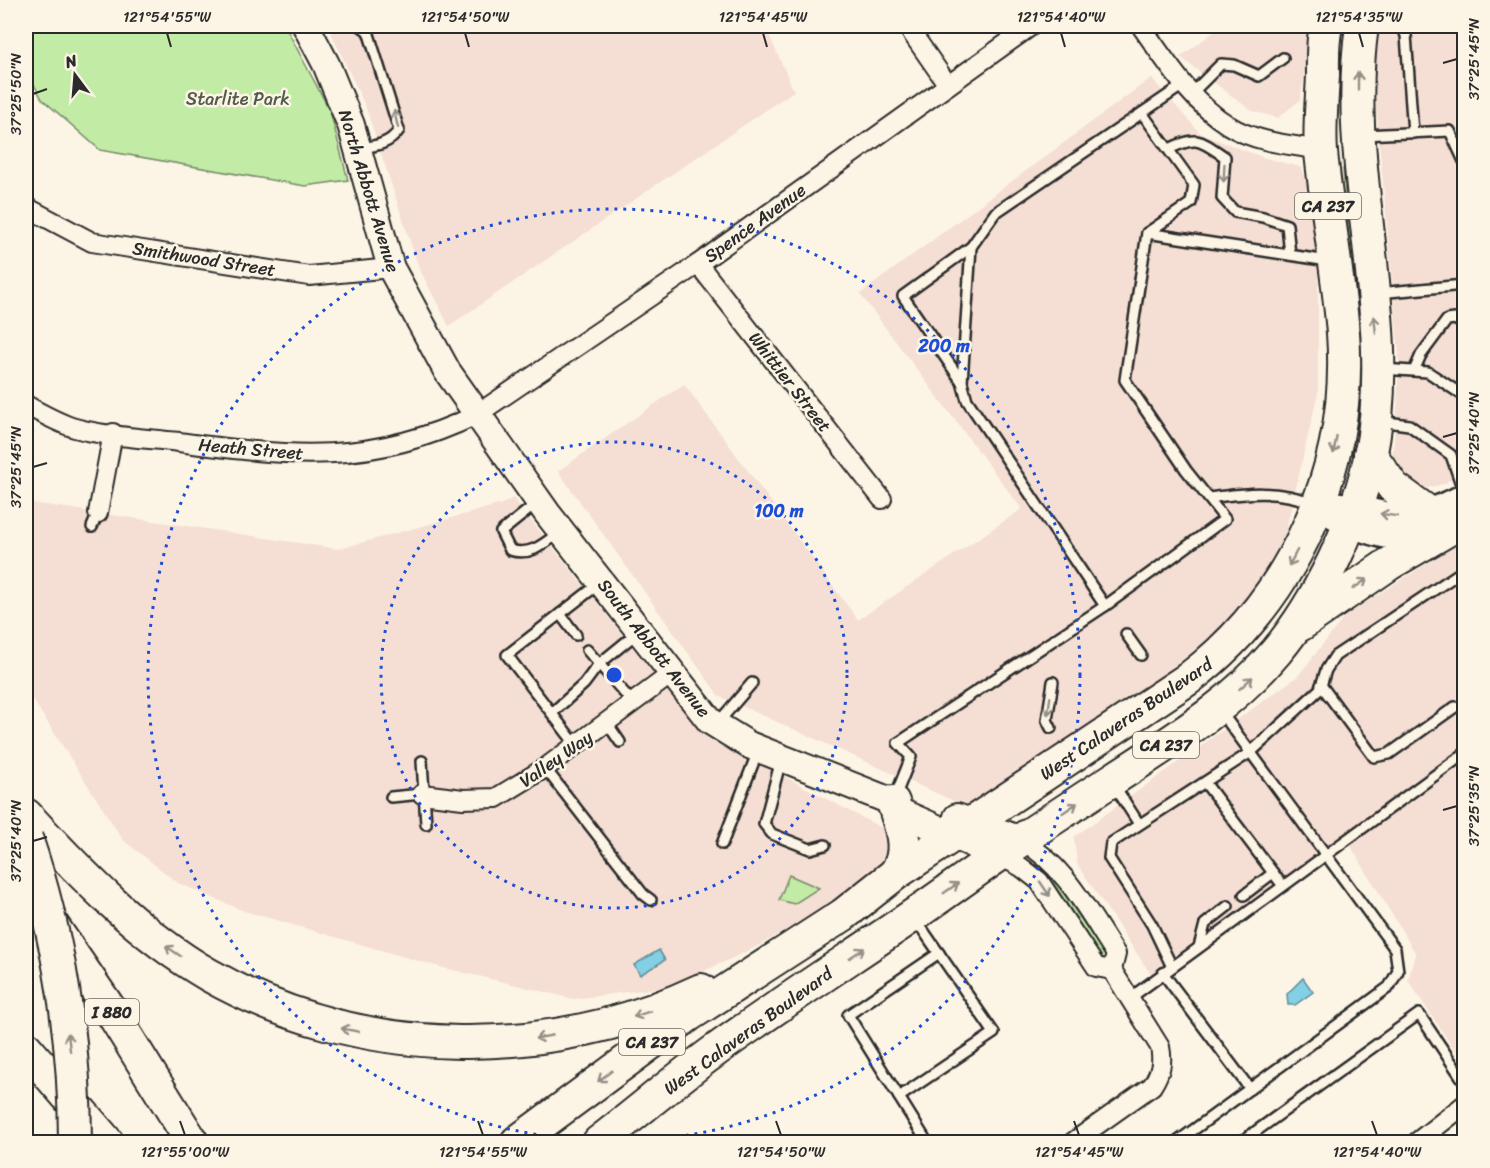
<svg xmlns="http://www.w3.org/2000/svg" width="1490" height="1168" viewBox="0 0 1490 1168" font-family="Sriracha,sans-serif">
	<rect width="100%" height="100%" fill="#fcf5e5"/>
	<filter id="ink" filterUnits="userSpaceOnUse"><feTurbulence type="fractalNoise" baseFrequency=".0167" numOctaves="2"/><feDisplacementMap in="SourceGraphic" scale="12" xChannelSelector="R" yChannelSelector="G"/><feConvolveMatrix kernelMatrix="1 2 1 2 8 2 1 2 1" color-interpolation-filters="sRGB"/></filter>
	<g filter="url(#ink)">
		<g fill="#f5ded3">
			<path d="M328 26H765L794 91 449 326 419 268 366 108Z"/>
			<path d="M1222 26H1313L1300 100 1278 118 1252 111 1180 57Z"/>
			<path d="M1380 26H1464V470L1444 484 1426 488 1409 483 1392 459 1397 412 1399 354 1376 107 1375 66Z"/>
			<path d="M1151 78 1201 134 1265 158 1300 167 1311 189 1318 256V393L1277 568 1246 609 1155 681 965 806 719 696 558 471 684 384 858 620 1022 509 860 294Z"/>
			<path d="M513 498 702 733 893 834 879 877 758 946 672 986 574 999 436 966 244 911 178 883 123 840 26 689V502L339 549 502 504Z"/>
			<path d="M1464 540V1064L1408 980 1416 954 1350 845 1156 982 1077 864 1074 837 1298 676 1346 615Z"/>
		</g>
		<g fill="#c2eba6" stroke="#768b68" stroke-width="1.5">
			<path d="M26 26H285L330 111 348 180 305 186 100 150 42 99 26 70Z"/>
			<path d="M1343 168 1354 260 1362 288 1370 350 1353 479 1366 363 1356 323Z"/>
			<path d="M1035 864 1053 877 1109 961 1105 962 1054 884Z"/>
			<path d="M789 875 819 888 794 904 779 900Z"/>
		</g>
		<g fill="#83cfe3" stroke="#608d99" stroke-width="1.5">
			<path d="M659 950 665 960 640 975 634 965Z"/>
			<path d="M1303 978 1313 992 1295 1005H1288L1287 994Z"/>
		</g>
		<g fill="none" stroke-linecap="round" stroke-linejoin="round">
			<defs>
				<g id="lane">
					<path d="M1401 26 1406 35 1413 133"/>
					<path d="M1192 93 1221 64 1234 65 1259 76 1283 58"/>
					<path d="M1363 135 1450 131 1464 161"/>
					<path d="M360 148C376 146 390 144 399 130L368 31 361 26"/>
					<path d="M1169 149C1197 135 1200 140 1225 157L1222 198 1235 212 1263 217 1287 225 1290 255"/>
					<path d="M1147 233 1328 261"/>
					<path d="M1378 293 1464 285"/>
					<path d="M1382 369 1428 372 1464 396"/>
					<path d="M1414 371 1421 355 1447 320 1455 319 1464 325"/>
					<path d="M962 382 971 247"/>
					<path d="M1380 421 1409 425 1451 455 1464 493"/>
					<path d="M1210 498C1246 493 1278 489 1313 503"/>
					<path d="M537 503 501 532 510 550C531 557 545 543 561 531"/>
					<path d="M92 527 98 513"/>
					<path d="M1105 606 967 400 962 382 903 296 971 247 995 213 1183 85"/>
					<path d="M560 614 576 635"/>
					<path d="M1126 634 1141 655"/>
					<path d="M587 650 633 703"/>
					<path d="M1321 685 1374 757 1389 754 1455 707"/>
					<path d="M552 713 584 684 599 664 637 633"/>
					<path d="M607 723 620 742"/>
					<path d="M716 725 752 683"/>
					<path d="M1051 728 1047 720 1053 682"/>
					<path d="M576 745 507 655 600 583"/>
					<path d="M781 760 764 824 772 834 810 849 825 845"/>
					<path d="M422 761 426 824"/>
					<path d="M545 768 643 894 651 900"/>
					<path d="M1206 784 1283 886"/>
					<path d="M1114 785 1139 824"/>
					<path d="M391 797 422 794"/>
					<path d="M895 797 911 757 898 743 1105 606 1225 519 1186 470 1125 380 1147 233 1191 203 1194 185 1142 113"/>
					<path d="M722 844 758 751"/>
					<path d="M1244 895 1273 873"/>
					<path d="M1199 947 1205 924 1228 906"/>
					<path d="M1172 967 1152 925 1109 858 1111 843 1251 752 1320 689 1326 670 1335 656 1464 570"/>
					<path d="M1163 973 1250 1089"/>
					<path d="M1130 998 1464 754"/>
					<path d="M899 1097 994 1033 916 920"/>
					<path d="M927 1142 848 1015 939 953"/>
					<path d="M1177 1142 1389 987 1398 971 1395 949 1221 712"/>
					<path d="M1241 1142 1419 1014 1464 1081"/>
				</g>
				<g id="street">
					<path d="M907 26 948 85"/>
					<path d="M1141 26C1166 61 1191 102 1228 125 1254 142 1291 145 1321 150"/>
					<path d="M26 207 92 242 309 276 391 268"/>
					<path d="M698 264 882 499"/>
					<path d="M26 405C41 413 58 423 75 428 108 437 145 438 179 442 290 457 371 466 476 415L698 264 1031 26"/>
					<path d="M98 513 113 433"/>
					<path d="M422 794 463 799 496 798 545 768 674 672"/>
					<path d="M1021 840C1066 866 1088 912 1116 954L1112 970"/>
					<path d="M998 855 1021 867 1039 881 1096 967 1112 970 1160 1047C1163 1062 1161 1072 1152 1086L1073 1142"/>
					<path d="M1417 1142 1464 1105"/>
				</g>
				<g id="secondary">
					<path d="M306 26 326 64 351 125 391 268 447 371 547 513 710 721 749 745 893 802 900 812 998 855"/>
					<path d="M957 817 1021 840"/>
				</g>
				<g id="primary">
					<path d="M1318 505C1366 535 1411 549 1464 521"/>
					<path d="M1336 506C1355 507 1372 514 1392 517 1417 520 1443 509 1464 498"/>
				</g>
				<g id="highway">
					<path d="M1370 454 1393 487 1429 513"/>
					<path d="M1300 625 1389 564 1449 529"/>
					<path d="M893 802C900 825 912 851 895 874"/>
					<path d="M26 815C80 873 139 935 209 975 359 1060 546 1063 701 990"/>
					<path d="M48 919 111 1011 192 1142"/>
					<path d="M26 1048 107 1142"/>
					<path d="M517 1142 689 1015 843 915 895 874 1188 679C1294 599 1353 466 1343 333 1338 273 1327 213 1321 152 1319 127 1322 101 1323 75 1323 58 1322 43 1326 26"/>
					<path d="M599 1142C638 1112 676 1079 716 1050 777 1006 840 965 902 923 939 898 975 871 1012 846 1045 824 1078 802 1112 780 1170 742 1231 706 1276 652 1319 601 1356 522 1370 458 1399 318 1341 169 1362 26"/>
				</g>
			</defs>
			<use href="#lane" stroke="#2b2b2b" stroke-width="14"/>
			<use href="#street" stroke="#2b2b2b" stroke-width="22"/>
			<use href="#secondary" stroke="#2b2b2b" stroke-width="30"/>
			<use href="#primary" stroke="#2b2b2b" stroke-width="32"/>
			<use href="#highway" stroke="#2b2b2b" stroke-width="36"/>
			<use href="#lane" stroke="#fcf5e5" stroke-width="9"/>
			<use href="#street" stroke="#fcf5e5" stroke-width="18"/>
			<use href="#secondary" stroke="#fcf5e5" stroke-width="26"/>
			<use href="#primary" stroke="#fcf5e5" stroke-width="27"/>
			<use href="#highway" stroke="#fcf5e5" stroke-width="32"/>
			<defs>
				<path id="highway-bridge" d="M26 838C59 934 75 1041 75 1142"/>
			</defs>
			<use href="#highway-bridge" stroke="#2b2b2b" stroke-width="36" stroke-linecap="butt"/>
			<use href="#highway-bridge" stroke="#fcf5e5" stroke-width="32"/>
		</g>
		<defs><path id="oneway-shaft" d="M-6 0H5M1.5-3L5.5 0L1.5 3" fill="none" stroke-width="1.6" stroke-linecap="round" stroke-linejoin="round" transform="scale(1.5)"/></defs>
		<g stroke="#949088">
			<use href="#oneway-shaft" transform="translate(1358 81) rotate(-90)"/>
			<use href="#oneway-shaft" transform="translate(396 119) rotate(-103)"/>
			<use href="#oneway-shaft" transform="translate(1224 173) rotate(93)"/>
			<use href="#oneway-shaft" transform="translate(1375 325) rotate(-96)"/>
			<use href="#oneway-shaft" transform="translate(1335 445) rotate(101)"/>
			<use href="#oneway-shaft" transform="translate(1389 515) rotate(-171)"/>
			<use href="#oneway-shaft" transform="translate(1293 558) rotate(118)"/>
			<use href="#oneway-shaft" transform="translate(1360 584) rotate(-34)"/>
			<use href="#oneway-shaft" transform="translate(1246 683) rotate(-42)"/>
			<use href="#oneway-shaft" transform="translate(1049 706) rotate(98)"/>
			<use href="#oneway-shaft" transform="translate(1070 808) rotate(-34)"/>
			<use href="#oneway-shaft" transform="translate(951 888) rotate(-35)"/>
			<use href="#oneway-shaft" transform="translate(1045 889) rotate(56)"/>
			<use href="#oneway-shaft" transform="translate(173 951) rotate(-146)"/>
			<use href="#oneway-shaft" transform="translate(857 953) rotate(-34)"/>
			<use href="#oneway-shaft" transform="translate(642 1014) rotate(162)"/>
			<use href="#oneway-shaft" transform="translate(350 1030) rotate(-169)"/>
			<use href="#oneway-shaft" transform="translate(544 1037) rotate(169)"/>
			<use href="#oneway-shaft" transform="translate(69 1042) rotate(-97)"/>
			<use href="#oneway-shaft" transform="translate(605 1076) rotate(143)"/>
		</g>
	</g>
	<path fill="none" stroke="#2b2b2b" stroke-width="2" d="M167 33 171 47M465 33 469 47M763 33 767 47M1061 33 1065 47M1359 33 1363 47M1443 63 1457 59M33 94 47 89M1443 437 1457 433M33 467 47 463M1443 810 1457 806M33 841 47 837M180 1121 185 1135M478 1121 483 1135M776 1121 781 1135M1074 1121 1079 1135M1372 1121 1377 1135"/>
	<g fill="none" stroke="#1d4ed8" stroke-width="3" stroke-dasharray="3 6">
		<circle cx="614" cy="675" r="233"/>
		<circle cx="614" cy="675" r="466"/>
	</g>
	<g text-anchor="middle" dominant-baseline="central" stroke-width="5" stroke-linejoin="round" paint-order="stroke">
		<g fill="#fcf5e5" stroke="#6a6863" stroke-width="1.5">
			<rect x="1295" y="193" width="66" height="26" rx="4.5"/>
			<rect x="1133" y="732" width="66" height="26" rx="4.5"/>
			<rect x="85" y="999" width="54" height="26" rx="4.5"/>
			<rect x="619" y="1029" width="66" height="26" rx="4.5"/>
		</g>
		<g font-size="16" font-weight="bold" fill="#2b2b2b">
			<text x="1328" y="206">CA 237</text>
			<text x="1166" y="745">CA 237</text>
			<text x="112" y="1012">I 880</text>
			<text x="652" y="1042">CA 237</text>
		</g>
		<g font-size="18" fill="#515b4a" stroke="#fcf5e5">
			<text x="238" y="99">Starlite Park</text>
		</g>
		<g font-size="18" fill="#2b2b2b" stroke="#fcf5e5">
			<text transform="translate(369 191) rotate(73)">North Abbott Avenue</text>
			<text transform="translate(755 223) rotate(-36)">Spence Avenue</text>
			<text transform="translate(204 259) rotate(9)">Smithwood Street</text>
			<text transform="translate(790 382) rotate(52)">Whittier Street</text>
			<text transform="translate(251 449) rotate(5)">Heath Street</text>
			<text transform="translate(654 648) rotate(52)">South Abbott Avenue</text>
			<text transform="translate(1126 719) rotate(-34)">West Calaveras Boulevard</text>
			<text transform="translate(556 759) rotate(-35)">Valley Way</text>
			<text transform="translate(748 1031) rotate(-36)">West Calaveras Boulevard</text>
		</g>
	</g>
	<circle cx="614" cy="675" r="9" fill="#1d4ed8" stroke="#fcf5e5" stroke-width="3"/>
	<g font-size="18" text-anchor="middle" font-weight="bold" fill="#1d4ed8" stroke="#fcf5e5" stroke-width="5" stroke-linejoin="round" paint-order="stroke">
		<text x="944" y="352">200 m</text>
		<text x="779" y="517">100 m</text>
	</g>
	<rect width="1490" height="1168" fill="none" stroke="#fcf5e5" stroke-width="66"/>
	<g transform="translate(75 75) rotate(344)" stroke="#fcf5e5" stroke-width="4.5" paint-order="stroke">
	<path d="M0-4.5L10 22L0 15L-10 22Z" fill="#2b2b2b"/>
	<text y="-9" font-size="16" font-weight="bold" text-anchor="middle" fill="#2b2b2b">N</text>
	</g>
	<rect x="33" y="33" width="1424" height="1102" fill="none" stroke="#2b2b2b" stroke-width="2"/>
	<g font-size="15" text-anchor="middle" fill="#2b2b2b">
		<text x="167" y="22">121°54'55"W</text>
		<text x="465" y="22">121°54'50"W</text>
		<text x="763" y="22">121°54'45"W</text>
		<text x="1061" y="22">121°54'40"W</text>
		<text x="1359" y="22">121°54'35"W</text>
		<text transform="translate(1474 59) rotate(-90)" y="5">37°25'45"N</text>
		<text transform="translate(16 94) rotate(-90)" y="5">37°25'50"N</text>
		<text transform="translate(1474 433) rotate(-90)" y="5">37°25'40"N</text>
		<text transform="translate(16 467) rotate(-90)" y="5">37°25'45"N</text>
		<text transform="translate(1474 806) rotate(-90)" y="5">37°25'35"N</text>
		<text transform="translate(16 841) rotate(-90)" y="5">37°25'40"N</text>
		<text x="185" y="1157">121°55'00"W</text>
		<text x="483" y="1157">121°54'55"W</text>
		<text x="781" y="1157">121°54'50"W</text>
		<text x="1079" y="1157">121°54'45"W</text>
		<text x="1377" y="1157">121°54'40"W</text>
	</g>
</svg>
